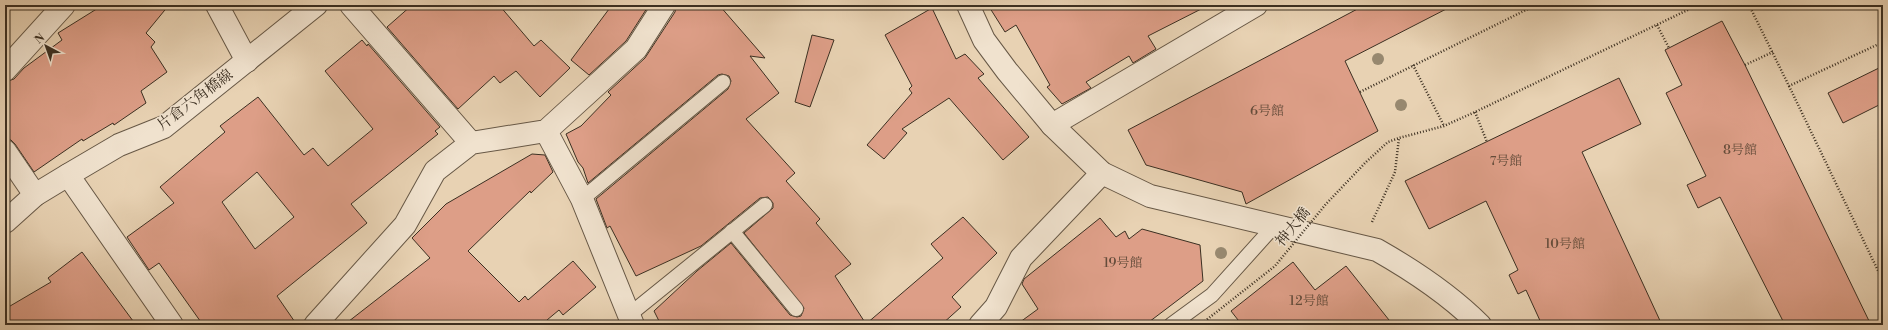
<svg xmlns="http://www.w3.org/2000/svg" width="1888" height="330" viewBox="0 0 1888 330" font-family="'Libre Bodoni','Noto Serif JP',serif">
	<rect width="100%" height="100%" fill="#e8d2b3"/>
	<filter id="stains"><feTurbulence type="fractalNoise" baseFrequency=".005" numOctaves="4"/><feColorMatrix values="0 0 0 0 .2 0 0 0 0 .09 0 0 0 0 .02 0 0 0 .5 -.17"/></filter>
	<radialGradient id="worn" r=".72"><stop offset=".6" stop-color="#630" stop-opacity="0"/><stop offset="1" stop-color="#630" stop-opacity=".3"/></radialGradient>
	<g fill="#dd9e87" stroke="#3c3022" fill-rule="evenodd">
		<path d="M103 5H169L146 33 155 42 151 47 167 72 141 91 146 103 114 125 113 123 83 141 82 139 34 172 15 144 11 140 5 139V82L14 79 24 68 62 40 58 33Z"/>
		<path d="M412 5H499L534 46 541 40 570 68 540 97 516 71 500 83 494 76 458 109 387 27Z"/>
		<path d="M612 5H649L626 41 589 75 571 60Z"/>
		<path d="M676 5H719L765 58 750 56 779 93 746 119 795 173 786 181 820 219 816 223 851 264 835 276 866 324 943 258 931 244 963 217 997 253 952 297 961 307 941 325H661L654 311 697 271 731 243 790 315 797 317 801 316 804 308 744 233 773 208V203L768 197 760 198 701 246 636 276 610 226 607 228 596 199 728 89 731 81 729 76 722 74 718 75 588 183 583 168 578 162 566 134 581 126 611 95 608 92 645 58 675 12Z"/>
		<path d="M988 5H1209L1148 36 1156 49 1133 63 1129 56 1086 82 1091 88 1062 104 1047 87 1050 85 1016 25 1005 32Z"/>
		<path d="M1365 5H1454L1345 61 1378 131 1246 204 1242 192 1146 165 1128 130Z"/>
		<path d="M932 8 956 59 965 54 984 74 978 78 1029 137 1003 160 949 98 902 129 907 133 884 159 867 145 912 93 909 89 912 86 885 35Z"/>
		<path d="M1722 21 1745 65 1871 325H1785L1720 197 1698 208 1687 185 1706 176 1666 93 1682 85 1665 50Z"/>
		<path d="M812 35 834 40 810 107 795 102Z"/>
		<path d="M362 40 367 46 368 44 440 127 435 131 438 134 351 204 367 223 277 296 297 325H203L159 263 149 270 127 237 174 203 160 187 225 132 220 126 258 97 304 155 313 148 328 166 373 129 325 71ZM257 172 294 217 255 249 222 202Z"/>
		<path d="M1883 66V103L1843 123 1828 93Z"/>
		<path d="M1619 78 1641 124 1582 152 1662 325H1542L1526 290 1518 294 1509 275 1518 270 1486 201 1429 229 1405 181Z"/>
		<path d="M532 154 545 155 553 172 531 193 530 191 468 251 519 302 525 296 528 300 573 261 596 287 563 315 559 310 547 320 551 325H344L430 258 412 238 446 204Z"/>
		<path d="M1100 218 1116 237 1125 231 1129 239 1142 229 1200 245 1203 281 1145 325H1016L1038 309 1022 284 1024 279Z"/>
		<path d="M82 252 136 325H5V309L51 282 48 278Z"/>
		<path d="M1293 262 1315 290 1346 266 1393 325H1242L1231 311Z"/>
	</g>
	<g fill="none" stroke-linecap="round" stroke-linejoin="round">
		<defs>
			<g id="service">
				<path d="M582 199 723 82"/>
				<path d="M732 231 796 309"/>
				<path d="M629 315 765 205"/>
				<path d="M1171 325 1212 295 1275 225"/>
			</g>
			<g id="minor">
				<path d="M217 5 247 61"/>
				<path d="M351 5 471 143"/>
				<path d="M968 5 984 40 1007 71 1052 125 1102 173 1150 196 1377 250C1414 271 1450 295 1480 325"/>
				<path d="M5 70 64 5"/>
				<path d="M1052 125 1256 5"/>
				<path d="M546 131 582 199 633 325"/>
				<path d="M5 151 35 195"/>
				<path d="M68 175 172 325"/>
				<path d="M315 325 405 225 435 171 471 143 546 131 636 49 664 5"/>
				<path d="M980 325 996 307 1021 258 1102 173"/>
			</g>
			<path id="tertiary" d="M5 222 35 195 68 175 119 145 164 127 316 5"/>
		</defs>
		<use href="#service" stroke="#675846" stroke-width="16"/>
		<use href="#minor" stroke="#675846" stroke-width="24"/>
		<use href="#tertiary" stroke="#675846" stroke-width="24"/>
		<g stroke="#3c3022" stroke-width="2.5" stroke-dasharray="1 2" stroke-linecap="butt">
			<path d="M1749 5 1789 86 1883 42"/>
			<path d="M1657 25 1669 48"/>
			<path d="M1413 65 1444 126"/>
			<path d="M1745 65 1773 52"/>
			<path d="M1789 86 1883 281"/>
			<path d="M1360 92 1536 5"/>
			<path d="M1475 112 1487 142"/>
			<path d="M1372 222 1395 172 1399 138 1444 126 1475 112 1698 5"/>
			<path d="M1880 325 1883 324"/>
		</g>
		<use href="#service" stroke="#f0e2ce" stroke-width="14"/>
		<use href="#minor" stroke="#f0e2ce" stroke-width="22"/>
		<use href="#tertiary" stroke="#f0e2ce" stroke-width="22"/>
		<path stroke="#3c3022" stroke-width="2.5" stroke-dasharray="1 2" stroke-linecap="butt" d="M1200 325 1275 266 1326 204 1366 162 1388 142 1399 138"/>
	</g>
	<g fill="#97886f">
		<circle cx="1378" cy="59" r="6"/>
		<circle cx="1401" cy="105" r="6"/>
		<circle cx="1221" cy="253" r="6"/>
	</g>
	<g text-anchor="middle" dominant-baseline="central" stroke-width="3" stroke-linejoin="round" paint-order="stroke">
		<g font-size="13" fill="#644c3b">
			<text x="1267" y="111">6号館</text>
			<text x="1740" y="150">8号館</text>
			<text x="1506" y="161">7号館</text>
			<text x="1565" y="244">10号館</text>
			<text x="1123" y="263">19号館</text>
			<text x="1309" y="301">12号館</text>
		</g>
		<g font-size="15" fill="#3c3022" stroke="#f0e2ce">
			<text transform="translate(195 100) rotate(-37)">片倉六角橋線</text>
			<text transform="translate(1293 227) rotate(-51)">神大橋</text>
		</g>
	</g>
	<rect width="1888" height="330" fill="none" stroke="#e8d2b3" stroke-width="20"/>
	<rect x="6" y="6" width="1876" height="318" fill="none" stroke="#3c3022" stroke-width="2"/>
	<rect x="10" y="10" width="1868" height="310" fill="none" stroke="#3c3022"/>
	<g transform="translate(46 46) rotate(319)" stroke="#f0e2ce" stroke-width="3" paint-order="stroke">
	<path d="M0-3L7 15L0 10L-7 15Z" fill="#3c3022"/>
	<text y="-6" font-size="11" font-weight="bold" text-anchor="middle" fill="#3c3022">N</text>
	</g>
	<rect width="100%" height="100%" filter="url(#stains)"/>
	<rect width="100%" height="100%" fill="url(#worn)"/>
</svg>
